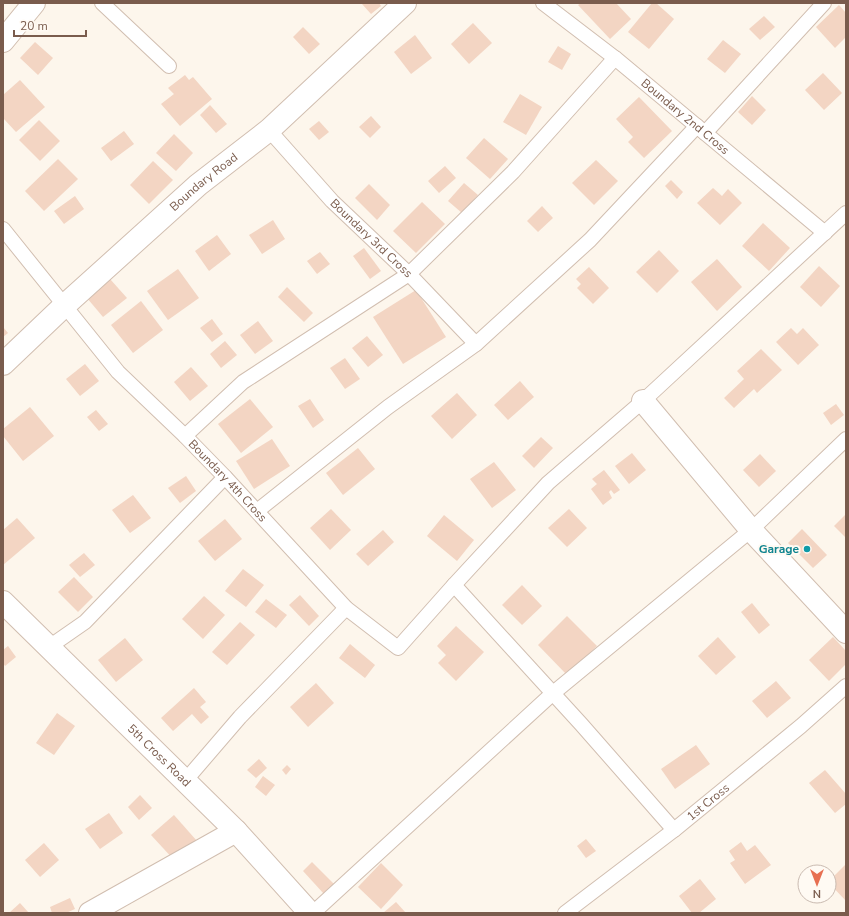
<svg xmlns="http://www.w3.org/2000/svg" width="849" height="916" viewBox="0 0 849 916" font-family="'Nunito Sans',sans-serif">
	<rect width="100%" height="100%" fill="#fdf6ec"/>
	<g fill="#f3d5c3">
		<path d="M364 3H379L381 6 371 14 362 4Z"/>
		<path d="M581 3H616L631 19 610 39 578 5Z"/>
		<path d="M652 3H656L674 19 649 49 628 32Z"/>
		<path d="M839 5 846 13V37L835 48 816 27Z"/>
		<path d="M764 16 775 27 760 40 749 29Z"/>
		<path d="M473 23 492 43 469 64 451 44Z"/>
		<path d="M303 27 320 44 309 54 293 37Z"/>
		<path d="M415 35 432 58 411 74 394 52Z"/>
		<path d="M723 40 741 54 725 73 707 59Z"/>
		<path d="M35 42 53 58 38 75 20 58Z"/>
		<path d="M558 46 571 54 562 70 548 62Z"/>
		<path d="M823 73 842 93 824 110 805 90Z"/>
		<path d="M185 75 189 80 193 77 212 99 180 126 161 104 174 94 168 88Z"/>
		<path d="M20 80 45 107 16 132 3 118V95Z"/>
		<path d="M520 94 542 107 526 135 503 122Z"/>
		<path d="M752 96 766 110 752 125 738 112Z"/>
		<path d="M639 97 672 131 644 158 628 142 633 137 616 119Z"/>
		<path d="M210 105 227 124 216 133 200 115Z"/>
		<path d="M371 116 381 127 370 138 359 127Z"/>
		<path d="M39 120 60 141 40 161 19 140Z"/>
		<path d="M319 121 329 132 319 140 309 129Z"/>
		<path d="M124 131 134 144 111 161 101 148Z"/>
		<path d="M174 134 193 153 176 171 156 153Z"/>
		<path d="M484 138 508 159 490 179 466 158Z"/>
		<path d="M58 159 78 179 44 211 25 191Z"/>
		<path d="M596 160 618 181 594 205 572 183Z"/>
		<path d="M153 161 173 180 149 204 130 185Z"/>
		<path d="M445 166 456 178 439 193 428 181Z"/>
		<path d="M671 180 683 192 677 199 665 186Z"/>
		<path d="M464 183 478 195 462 213 448 201Z"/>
		<path d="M369 184 390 205 377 220 355 198Z"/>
		<path d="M713 188 722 196 728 189 742 203 720 225 697 203Z"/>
		<path d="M75 196 84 209 64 224 54 211Z"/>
		<path d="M422 202 445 224 416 253 393 231Z"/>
		<path d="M542 206 553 218 538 232 527 221Z"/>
		<path d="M273 220 285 239 262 254 249 235Z"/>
		<path d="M763 223 790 248 769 271 742 246Z"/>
		<path d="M217 235 231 254 209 271 195 251Z"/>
		<path d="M364 248 381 271 370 279 353 256Z"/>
		<path d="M659 250 679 271 657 293 636 272Z"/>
		<path d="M320 252 330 264 317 274 307 261Z"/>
		<path d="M717 259 742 287 717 311 691 282Z"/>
		<path d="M819 266 840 286 821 307 800 287Z"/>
		<path d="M589 267 609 288 593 304 577 288 581 284 576 279Z"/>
		<path d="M178 269 199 298 168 320 147 291Z"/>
		<path d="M110 279 127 298 103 317 87 298Z"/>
		<path d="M287 287 313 313 304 322 278 297Z"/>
		<path d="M416 290 446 337 403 364 373 317Z"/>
		<path d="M141 301 163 330 133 353 111 325Z"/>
		<path d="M212 319 223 334 212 342 200 328Z"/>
		<path d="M258 321 273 341 255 354 240 335Z"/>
		<path d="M3 327 8 333 3 337Z"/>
		<path d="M791 328 797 334 803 328 819 345 798 365 776 342Z"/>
		<path d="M367 336 383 355 368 367 352 348Z"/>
		<path d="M225 341 237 355 221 368 210 354Z"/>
		<path d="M761 349 782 370 757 393 754 389 734 408 724 398 744 379 737 371Z"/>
		<path d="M345 358 360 379 345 389 330 368Z"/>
		<path d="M85 364 99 381 80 396 66 379Z"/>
		<path d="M191 367 208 386 190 401 174 382Z"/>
		<path d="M520 381 534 397 508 420 494 405Z"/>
		<path d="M457 393 477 415 452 439 431 416Z"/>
		<path d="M250 399 273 427 241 453 218 424Z"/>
		<path d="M310 399 324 420 313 428 298 406Z"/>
		<path d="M836 404 844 415 831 425 823 413Z"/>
		<path d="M30 407 54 436 23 461 3 436V429Z"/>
		<path d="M96 410 108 424 99 431 87 417Z"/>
		<path d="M541 437 553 448 534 468 522 456Z"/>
		<path d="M272 439 290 466 254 489 236 461Z"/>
		<path d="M358 448 375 469 343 495 326 473Z"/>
		<path d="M632 453 646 470 629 484 615 466Z"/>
		<path d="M760 454 776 471 759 487 743 470Z"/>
		<path d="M494 462 516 490 492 508 470 479Z"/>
		<path d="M604 470 620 490 614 494 611 490 609 492 612 498 603 505 591 489 597 484 592 479Z"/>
		<path d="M186 476 196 491 180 503 168 488Z"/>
		<path d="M133 495 151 518 130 533 112 510Z"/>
		<path d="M331 509 351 530 330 550 310 528Z"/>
		<path d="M569 509 587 528 567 547 548 528Z"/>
		<path d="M846 514V538L834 526Z"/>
		<path d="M444 515 474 540 457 561 427 536Z"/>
		<path d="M17 518 35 538 3 565V530Z"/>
		<path d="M225 519 242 539 215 561 198 541Z"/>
		<path d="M802 529 827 555 813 568 788 543Z"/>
		<path d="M383 530 394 542 368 566 356 554Z"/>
		<path d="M84 553 95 565 80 577 69 565Z"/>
		<path d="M243 569 264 585 246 607 225 591Z"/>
		<path d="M74 577 93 597 78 612 58 592Z"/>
		<path d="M522 585 542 606 522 625 502 605Z"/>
		<path d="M300 595 319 616 309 626 289 605Z"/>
		<path d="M204 596 225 615 203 639 182 619Z"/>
		<path d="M266 599 287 615 276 628 255 612Z"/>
		<path d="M752 603 770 625 759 634 741 612Z"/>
		<path d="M567 616 597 646 567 675 538 645Z"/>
		<path d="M240 622 255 635 227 665 212 652Z"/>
		<path d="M456 626 484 652 456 681 438 663 446 655 437 646Z"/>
		<path d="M718 637 736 657 716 675 698 656Z"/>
		<path d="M833 637 846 651V664L829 681 809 660Z"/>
		<path d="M125 638 143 660 116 682 98 660Z"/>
		<path d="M350 644 375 665 365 678 339 658Z"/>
		<path d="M8 646 16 657 5 666 3 663V650Z"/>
		<path d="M776 681 791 698 767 718 752 701Z"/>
		<path d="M316 683 334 703 308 727 290 707Z"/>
		<path d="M194 688 206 702 200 707 209 717 201 724 192 714 173 731 161 718Z"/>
		<path d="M57 713 75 726 54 755 36 743Z"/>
		<path d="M696 745 710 764 675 789 661 769Z"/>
		<path d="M259 759 267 768 256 778 247 770Z"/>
		<path d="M287 765 291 769 286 775 282 770Z"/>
		<path d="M825 770 846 794V804L835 813 809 783Z"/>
		<path d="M263 776 275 785 266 796 255 787Z"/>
		<path d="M140 795 152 808 139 820 128 807Z"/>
		<path d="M109 813 123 833 100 849 85 829Z"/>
		<path d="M174 815 197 841 175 861 151 835Z"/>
		<path d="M586 839 596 851 586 858 577 846Z"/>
		<path d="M741 842 747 851 755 845 771 865 745 884 730 863 735 860 729 851Z"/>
		<path d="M44 843 59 860 40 877 25 860Z"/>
		<path d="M312 862 334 884 324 894 303 871Z"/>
		<path d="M381 863 403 885 381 909 358 887Z"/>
		<path d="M846 864V901L829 883V881Z"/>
		<path d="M700 879 716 899 699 913H692L679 896Z"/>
		<path d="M70 898 75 909 66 913H52L50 907Z"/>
		<path d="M396 902 406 913H383Z"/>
		<path d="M20 903 29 913H9Z"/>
	</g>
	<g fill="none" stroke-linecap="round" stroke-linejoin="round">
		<defs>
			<g id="lane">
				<path d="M102 3 169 66"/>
				<path id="s1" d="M543 3 615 58 825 233"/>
				<path id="s2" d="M269 130 332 201 409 274 476 344"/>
				<path d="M705 133 824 3"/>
				<path id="s3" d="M3 229 118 372 185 436 225 477 346 608 398 648 454 585 548 483 643 401 846 213"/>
				<path d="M185 436 243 382 409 274 513 172 615 58"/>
				<path d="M257 511 388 407 476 344 590 240 697 126"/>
				<path d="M454 585 581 724 674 830"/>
				<path d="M49 647 85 622 225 477"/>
				<path d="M185 781 240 717 346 608"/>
				<path d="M313 913 552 694 751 530 846 439"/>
				<path id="s4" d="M565 913 674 830 801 726 846 686"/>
			</g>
			<g id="street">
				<path d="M3 41 34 3"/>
				<path id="s5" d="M3 364 65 305 198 185 269 130 405 3"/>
				<path d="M643 401 751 530 846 632"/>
				<path id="s6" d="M3 602 236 831 310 913"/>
				<path d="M90 913 236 831"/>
			</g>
		</defs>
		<use href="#lane" stroke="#d1beb0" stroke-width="16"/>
		<use href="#street" stroke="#d1beb0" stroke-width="24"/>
		<use href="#lane" stroke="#fff" stroke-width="14"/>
		<use href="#street" stroke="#fff" stroke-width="22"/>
	</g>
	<circle fill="#0f9aa8" stroke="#fffaf3" stroke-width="1.5" cx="807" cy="549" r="4"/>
	<g text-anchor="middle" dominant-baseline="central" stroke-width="4" stroke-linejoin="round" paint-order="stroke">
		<g font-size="12" fill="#7a5c4d" stroke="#fffaf3">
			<text stroke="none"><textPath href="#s1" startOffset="182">Boundary 2nd Cross</textPath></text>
			<text stroke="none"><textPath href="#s5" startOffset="271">Boundary Road</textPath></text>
			<text stroke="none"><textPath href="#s2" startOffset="149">Boundary 3rd Cross</textPath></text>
			<text stroke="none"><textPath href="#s3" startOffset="338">Boundary 4th Cross</textPath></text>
			<text stroke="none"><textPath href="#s6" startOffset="219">5th Cross Road</textPath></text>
			<text stroke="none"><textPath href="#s4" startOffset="181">1st Cross</textPath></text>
		</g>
		<g font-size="12" font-weight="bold" fill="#0d838f" stroke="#fffaf3" text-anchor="end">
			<text x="799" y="549">Garage</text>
		</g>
	</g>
	<rect width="849" height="916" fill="none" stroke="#7a5c4d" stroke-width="8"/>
	<g transform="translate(817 884) rotate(180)"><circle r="19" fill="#fffaf3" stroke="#cabbb1"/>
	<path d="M0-3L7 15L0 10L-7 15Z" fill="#e76f51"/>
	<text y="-6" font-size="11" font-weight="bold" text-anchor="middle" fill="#7a5c4d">N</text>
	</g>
	<path d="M14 30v6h72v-6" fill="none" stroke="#7a5c4d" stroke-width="2"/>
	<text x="20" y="30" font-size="12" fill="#7a5c4d" stroke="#fffaf3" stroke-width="3" paint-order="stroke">20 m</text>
</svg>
